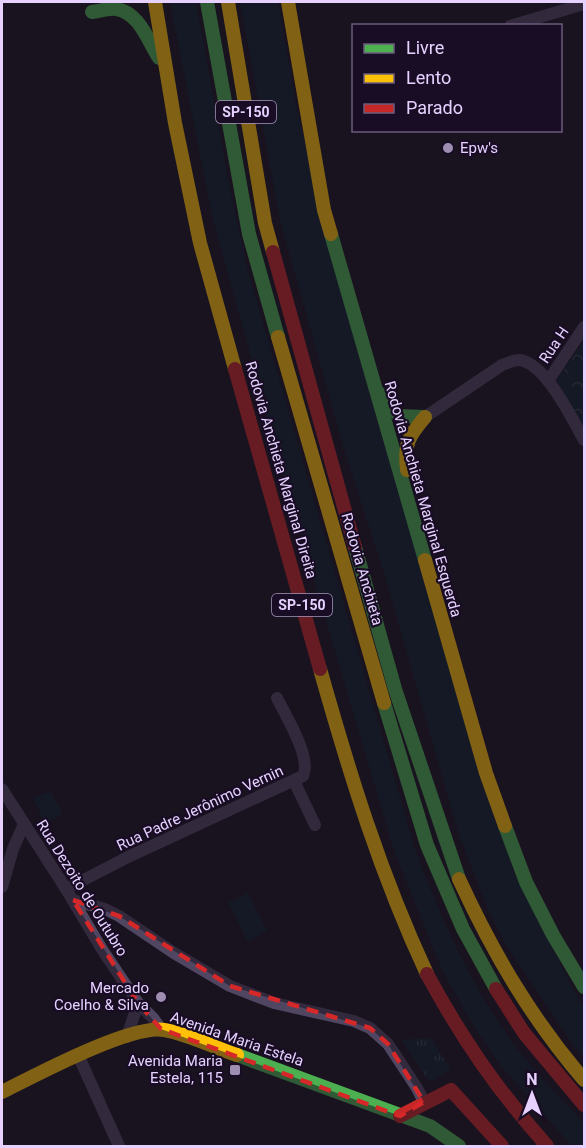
<svg xmlns="http://www.w3.org/2000/svg" width="586" height="1148" viewBox="0 0 586 1148" font-family="Roboto,sans-serif">
	<defs>
		<pattern id="forest-crowns" width="20" height="18" patternUnits="userSpaceOnUse" patternTransform="scale(1.5)"><rect width="20" height="18" fill="#10232e"/><path d="M2 6a3 3 0 1 1 6 0M12 15a3 3 0 1 1 6 0" fill="none" stroke="#33424d"/></pattern>
		<pattern id="park-tufts" width="24" height="20" patternUnits="userSpaceOnUse" patternTransform="scale(1.5)"><rect width="24" height="20" fill="#10232e"/><path d="M3 7l-1-3M5 7V3M7 7l1-3M15 17l-1-3M17 17v-4M19 17l1-3" fill="none" stroke="#33424d"/></pattern>
	</defs>
	<rect width="100%" height="100%" fill="#19131f"/>
	<g fill="#10232e">
		<path d="M170 2H196L230 189 248 271 416 853C439 913 465 972 501 1026 524 1061 555 1092 584 1123V1146H572L499 1064 475 1028 441 968 394 851 299 529 213 220Z"/>
		<path d="M240 2H278L298 116 513 871 574 991 584 1007V1057L577 1050 506 945 489 912 459 835 383 569 345 453 280 220Z"/>
		<path d="M51 791 63 815 44 822 33 798Z"/>
		<path d="M248 893 267 931 247 941 228 902Z"/>
	</g>
	<path fill="url(#forest-crowns)" d="M584 340V428L554 384Z"/>
	<path fill="url(#park-tufts)" d="M431 1038 451 1070 429 1082 402 1040Z"/>
	<g fill="none" stroke-linecap="round" stroke-linejoin="round">
		<g stroke="#504661" stroke-width="12">
			<path d="M510 26 584 4"/>
			<path d="M548 381 584 327"/>
			<path d="M425 417 502 365C508 363 513 360 520 360 546 364 572 419 584 440"/>
			<path d="M294 781 315 825"/>
			<path d="M2 789 66 889 103 951 138 1003 153 1018 161 1029"/>
			<path d="M2 887 13 849 24 824"/>
			<path d="M66 889 128 857 303 776C312 758 286 716 277 698"/>
			<path d="M73 900 105 909 119 916 174 953 230 986 274 1003 354 1021 370 1028 388 1044 417 1088 424 1102"/>
			<path d="M127 1037 138 1003"/>
			<path d="M79 1057 119 1146"/>
		</g>
		<g stroke="#4caf50" stroke-width="14">
			<path d="M207 2 249 234 278 337"/>
			<path d="M92 12C100 11 108 8 116 9 139 12 148 41 159 58"/>
			<path d="M331 234 425 560"/>
			<path d="M379 393 399 416 425 417"/>
			<path d="M355 547 395 689 459 879"/>
			<path d="M384 703 427 845 463 929 496 989"/>
			<path d="M505 826 526 882 553 935 584 987"/>
			<path d="M237 1055 430 1126 459 1146"/>
		</g>
		<g stroke="#ffc107" stroke-width="14">
			<path d="M155 2 175 123 200 243 235 369"/>
			<path d="M228 2 265 223 273 252"/>
			<path d="M288 2 324 210 331 234"/>
			<path d="M278 337 384 703"/>
			<path d="M407 470C404 444 408 437 425 417"/>
			<path d="M425 560 486 773 505 826"/>
			<path d="M320 669C350 775 380 873 427 974"/>
			<path d="M459 879C493 953 531 1018 584 1080"/>
			<path d="M2 1092C34 1076 131 1024 164 1030 188 1034 213 1047 237 1055"/>
		</g>
		<g stroke="#c62828" stroke-width="14">
			<path d="M273 252 355 547"/>
			<path d="M235 369 320 669"/>
			<path d="M427 974C462 1039 498 1091 547 1146"/>
			<path d="M496 989 524 1033 584 1105"/>
			<path d="M400 1116 451 1090 502 1146"/>
		</g>
	</g>
	<path d="M0 0H586V1148H0ZM73 900 119 916 230 986 370 1028 388 1044 424 1102 400 1116 161 1029 138 1003Z" fill="#19131f" fill-opacity=".55" fill-rule="evenodd"/>
	<path fill="none" stroke="#d62828" stroke-width="4.5" stroke-dasharray="12 8" stroke-linejoin="round" d="M73 900 119 916 230 986 370 1028 388 1044 424 1102 400 1116 161 1029 138 1003Z"/>
	<g fill="#9e8eb1" stroke="#190d25" stroke-width="2">
		<circle cx="448" cy="148" r="6"/>
		<circle cx="161" cy="997" r="6"/>
		<rect x="229" y="1064" width="12" height="12" rx="3"/>
	</g>
	<g text-anchor="middle" dominant-baseline="central" stroke-width="4.5" stroke-linejoin="round" paint-order="stroke">
		<g fill="#190d25" stroke="#a896be" stroke-width="1.5">
			<rect x="216" y="101" width="60" height="22" rx="4.5"/>
			<rect x="272" y="594" width="60" height="22" rx="4.5"/>
		</g>
		<g font-size="14" font-weight="bold" fill="#e6d1ff">
			<text x="246" y="112">SP-150</text>
			<text x="302" y="605">SP-150</text>
		</g>
		<g font-size="15" fill="#e6d1ff" stroke="#190d25" text-anchor="end">
			<text x="460" y="148" text-anchor="start">Epw's</text>
			<text x="149" y="988">Mercado<tspan x="149" dy="17">Coelho &amp; Silva</tspan></text>
			<text x="223" y="1061">Avenida Maria<tspan x="223" dy="17">Estela, 115</tspan></text>
		</g>
		<g font-size="15" fill="#e6d1ff" stroke="#190d25">
			<text transform="translate(554 345) rotate(-56)">Rua H</text>
			<text transform="translate(281 470) rotate(74)">Rodovia Anchieta Marginal Direita</text>
			<text transform="translate(423 499) rotate(74)">Rodovia Anchieta Marginal Esquerda</text>
			<text transform="translate(362 569) rotate(74)">Rodovia Anchieta</text>
			<text transform="translate(200 808) rotate(-25)">Rua Padre Jerônimo Vernin</text>
			<text transform="translate(82 888) rotate(58)">Rua Dezoito de Outubro</text>
			<text transform="translate(237 1039) rotate(19)">Avenida Maria Estela</text>
		</g>
	</g>
	<rect width="586" height="1148" fill="none" stroke="#e6d1ff" stroke-width="6"/>
	<rect x="352" y="24" width="210" height="108" fill="#190d25" stroke="#6b5b7c" stroke-width="1.5"/>
	<rect x="364" y="44" width="30" height="9" fill="#4caf50" stroke="#6b5b7c" stroke-width="1.5"/>
	<text x="406" y="54" font-size="18" fill="#e6d1ff">Livre</text>
	<rect x="364" y="74" width="30" height="9" fill="#ffc107" stroke="#6b5b7c" stroke-width="1.5"/>
	<text x="406" y="84" font-size="18" fill="#e6d1ff">Lento</text>
	<rect x="364" y="104" width="30" height="9" fill="#c62828" stroke="#6b5b7c" stroke-width="1.5"/>
	<text x="406" y="114" font-size="18" fill="#e6d1ff">Parado</text>
	<g transform="translate(532 1094)" stroke="#190d25" stroke-width="4.5" paint-order="stroke">
	<path d="M0-4.5L10 22L0 15L-10 22Z" fill="#e6d1ff"/>
	<text y="-9" font-size="16" font-weight="bold" text-anchor="middle" fill="#e6d1ff">N</text>
	</g>
</svg>
